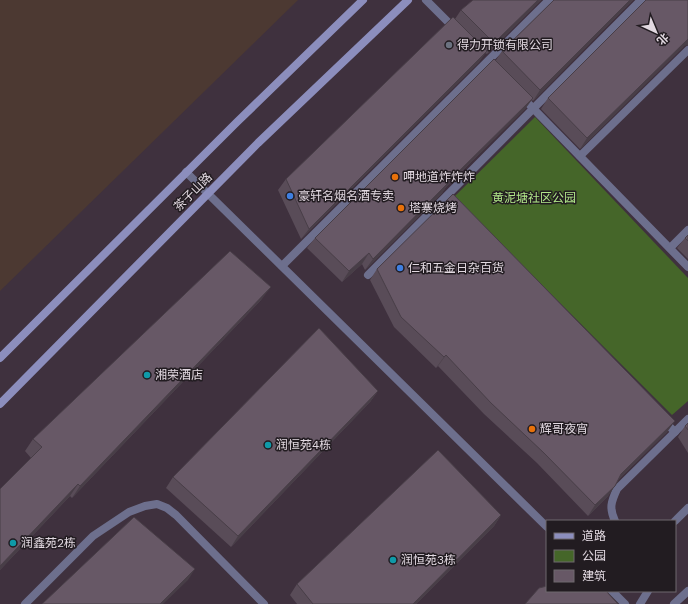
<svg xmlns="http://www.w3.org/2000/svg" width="688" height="604" viewBox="0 0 688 604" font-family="'Work Sans','Noto Sans SC',sans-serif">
	<rect width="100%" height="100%" fill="#3f313e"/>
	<path fill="#4c3932" d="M0 0H298L0 291Z"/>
	<path fill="#456629" d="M535 117 688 278V401L672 415 454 197Z"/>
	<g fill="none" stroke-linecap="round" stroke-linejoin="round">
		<g stroke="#6d6f8d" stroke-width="8">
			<path d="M426 0 455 29"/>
			<path d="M521 96 688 267"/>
			<path d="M580 156 688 50"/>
			<path d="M186 172 547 527"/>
			<path d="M670 248 688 230"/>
			<path d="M282 266 549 0"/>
			<path d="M368 275 641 0"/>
			<path d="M664 421 675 432"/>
			<path d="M615 521C609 508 611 502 617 489L688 419"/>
			<path d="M675 521 688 508"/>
			<path d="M612 591 625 604"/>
			<path d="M25 604 93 536 129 512 145 506 157 504 167 508 176 515 264 604"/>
			<path d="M640 604 648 591"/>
			<path d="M674 604 688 591"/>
		</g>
		<g stroke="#8c8ebd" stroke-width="8">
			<path d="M0 358 237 122 363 0"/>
			<path d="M0 404 258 143 408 0"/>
		</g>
	</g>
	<g fill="#594c58">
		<path d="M473 0H541L487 54 485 53 479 62 301 239 278 190 286 179 455 19 461 10Z"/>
		<path d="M554 0H633L533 101 532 100 525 109 446 187 442 193 365 270 362 264 342 282 307 248 315 238 496 60 502 51Z"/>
		<path d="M684 46 580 149 541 109 548 98Z"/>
		<path d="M688 235V259L677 248 685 238Z"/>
		<path d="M377 269 675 421 667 432 618 480 608 496 588 516 537 463 484 414 438 366 436 368 394 327 370 280Z"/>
		<path d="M262 299 72 498 70 496 0 570V489L31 458 25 451 33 439Z"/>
		<path d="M378 391 370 402 231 547 166 488 173 477Z"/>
		<path d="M688 423V453L678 437 685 426Z"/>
		<path d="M501 515 494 526 416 604H297L290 595 297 584Z"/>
	</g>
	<g fill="#483e47">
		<path d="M538 0H541L487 54 494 43Z"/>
		<path d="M630 0H633L533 101 540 90Z"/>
		<path d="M688 39V45L684 46 580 149 587 138Z"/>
		<path d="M487 51 479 62 301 239 309 229Z"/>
		<path d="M533 98 525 109 446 187 442 193 365 270 373 259 449 181Z"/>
		<path d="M369 253 362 264 342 282 349 271Z"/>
		<path d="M271 287 262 299 72 498 80 486Z"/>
		<path d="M446 355 438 366 436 368 444 357Z"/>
		<path d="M378 391 370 402 231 547 238 536Z"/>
		<path d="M675 421 667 432 613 485 621 474Z"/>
		<path d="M78 484 70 496 0 570V566Z"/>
		<path d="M615 486 608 496 588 516 595 505Z"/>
		<path d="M501 515 494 526 416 604H413Z"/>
		<path d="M195 569 188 580 163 604H160Z"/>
	</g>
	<g fill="#675866" stroke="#483e47">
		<path d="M473 0H538L494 43 461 10Z"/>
		<path d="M554 0H630L540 90 502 51Z"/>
		<path d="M646 0H688V39L587 138 548 98Z"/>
		<path d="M453 17 487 51 309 229 286 179Z"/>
		<path d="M494 59 533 98 449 181V182L373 259 369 253 349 271 315 238Z"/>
		<path d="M453 194 675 421 621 474 615 486 595 505 544 453 491 403 446 355 444 357 401 317 377 269Z"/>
		<path d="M688 235V241L685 238Z"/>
		<path d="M230 251 271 287 80 486 78 484 0 566V489L42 447 33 439Z"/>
		<path d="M319 328 378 391 238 536 173 477Z"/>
		<path d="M688 423V430L685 426Z"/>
		<path d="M438 450 501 515 413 604H313L297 584Z"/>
		<path d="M134 517 195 569 160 604H42Z"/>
		<path d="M547 586V591H606L618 604H525L539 588Z"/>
	</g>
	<circle fill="#6b7280" stroke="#221c21" stroke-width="1.5" cx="449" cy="45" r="4"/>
	<g fill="#e8710a" stroke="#221c21" stroke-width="1.5">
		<circle cx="395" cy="177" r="4"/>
		<circle cx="401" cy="208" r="4"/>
		<circle cx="532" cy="429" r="4"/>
	</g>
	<g fill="#3f7fe0" stroke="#221c21" stroke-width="1.5">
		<circle cx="290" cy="196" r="4"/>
		<circle cx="400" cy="268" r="4"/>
	</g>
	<g fill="#0f9aa8" stroke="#221c21" stroke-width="1.5">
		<circle cx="147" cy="375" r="4"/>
		<circle cx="268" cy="445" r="4"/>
		<circle cx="13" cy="543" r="4"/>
		<circle cx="393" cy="560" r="4"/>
	</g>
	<g text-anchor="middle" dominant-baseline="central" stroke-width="3" stroke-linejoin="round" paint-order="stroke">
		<g font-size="12" fill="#e2d9e1" stroke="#221c21" text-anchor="start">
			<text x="457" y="45">得力开锁有限公司</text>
			<text x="403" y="177">呷地道炸炸炸</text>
			<text x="298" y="196">豪轩名烟名酒专卖</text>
			<text x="409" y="208">塔寨烧烤</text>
			<text x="408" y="268">仁和五金日杂百货</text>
			<text x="155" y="375">湘荣酒店</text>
			<text x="540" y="429">辉哥夜宵</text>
			<text x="276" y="445">润恒苑4栋</text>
			<text x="21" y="543">润鑫苑2栋</text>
			<text x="401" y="560">润恒苑3栋</text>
		</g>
		<g font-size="12" fill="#e2d9e1" stroke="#221c21">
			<text transform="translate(193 192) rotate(-45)">茶子山路</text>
		</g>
		<g font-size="12" fill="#b1e789" stroke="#221c21">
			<text x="534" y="198">黄泥塘社区公园</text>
		</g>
	</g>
	<rect x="546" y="520" width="130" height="72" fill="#221c21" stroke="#6f686e"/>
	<rect x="554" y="533" width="20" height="6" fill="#8c8ebd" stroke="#6f686e"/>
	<text x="582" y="540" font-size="12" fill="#e2d9e1">道路</text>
	<rect x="554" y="550" width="20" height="12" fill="#456629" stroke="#6f686e"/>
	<text x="582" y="560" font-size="12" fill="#e2d9e1">公园</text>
	<rect x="554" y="570" width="20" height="12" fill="#675866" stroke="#6f686e"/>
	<text x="582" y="580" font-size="12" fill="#e2d9e1">建筑</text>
	<g transform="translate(656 32) rotate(136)" stroke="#221c21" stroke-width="3" paint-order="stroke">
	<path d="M0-3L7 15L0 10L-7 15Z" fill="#e2d9e1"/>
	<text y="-6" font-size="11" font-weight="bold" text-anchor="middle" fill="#e2d9e1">北</text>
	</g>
</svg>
